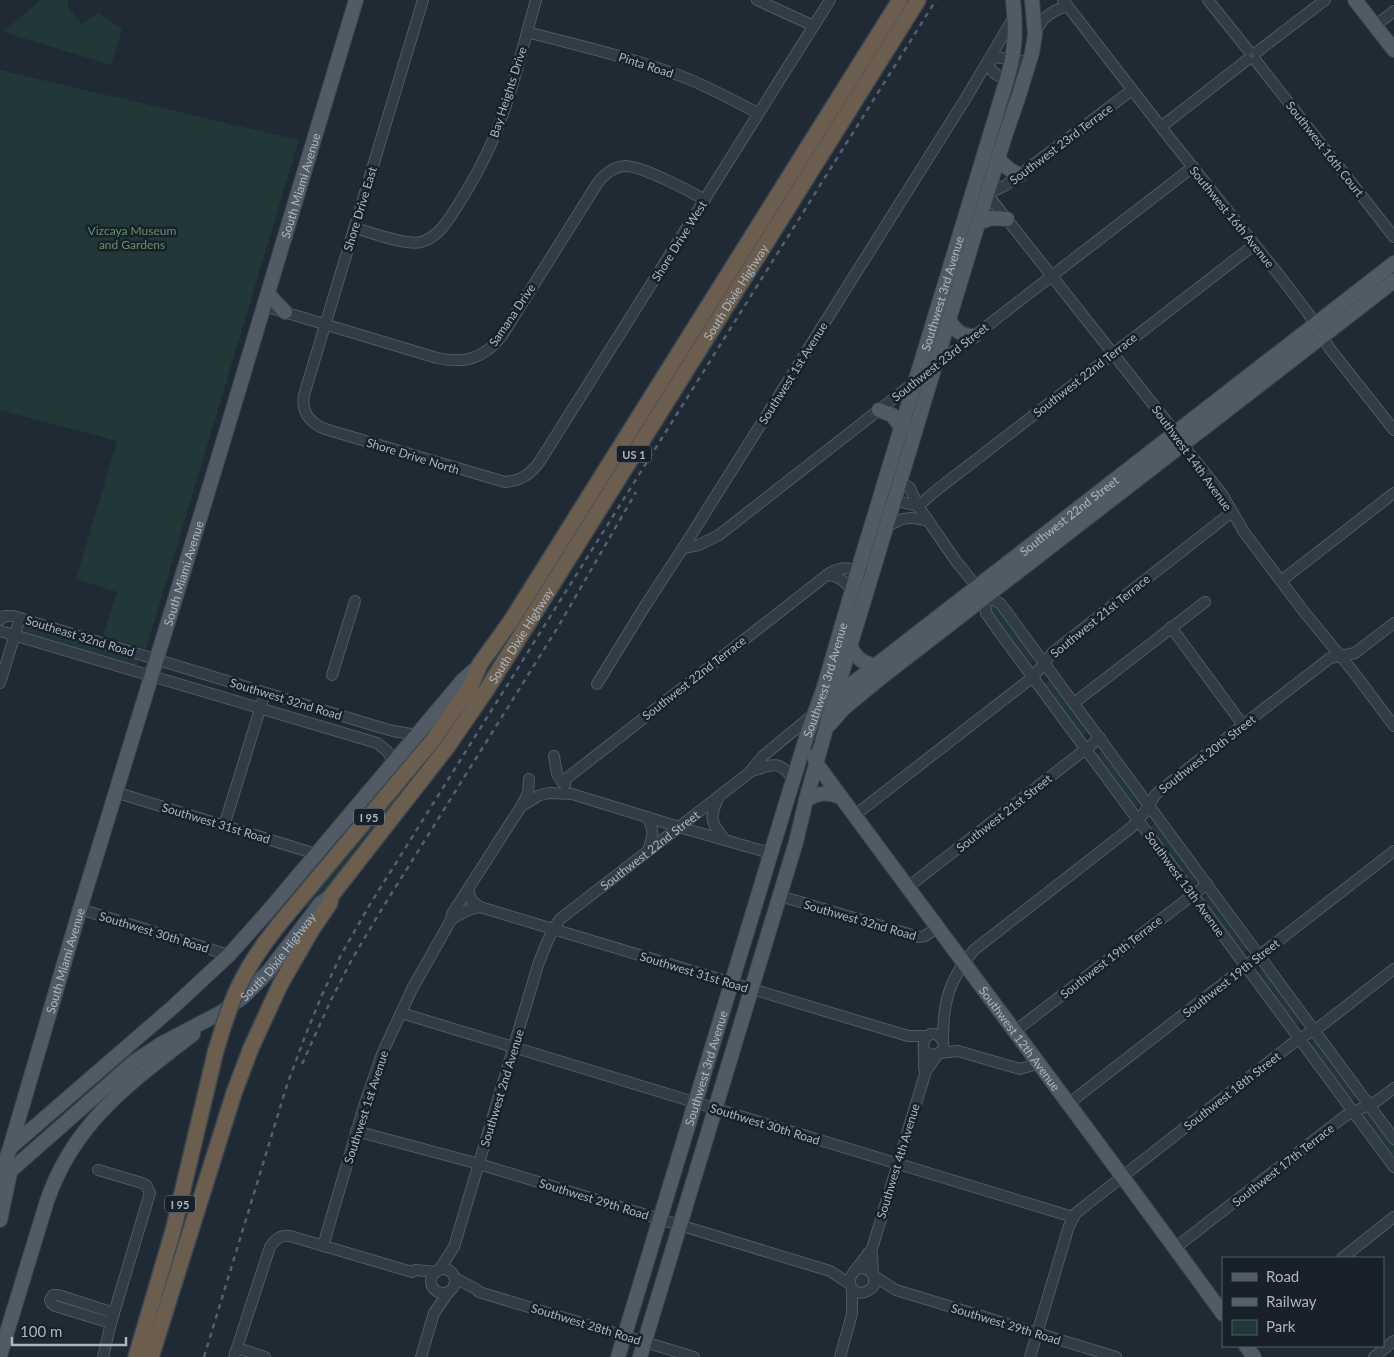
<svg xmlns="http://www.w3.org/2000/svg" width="1394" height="1357" viewBox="0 0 1394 1357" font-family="Lato,sans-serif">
	<rect width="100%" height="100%" fill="#1f2a35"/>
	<g fill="#223737">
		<path d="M41 0H68L69 9 82 24 99 13 122 29 111 65 3 32Z"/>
		<path d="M907 0H912L487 677 442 744 311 910 304 905 467 701Z"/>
		<path d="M0 70 299 140 146 649 103 636 117 592 76 579 117 441 0 410Z"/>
		<path d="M993 602 1033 654 1034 659 1032 662H1028L1025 660 989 610 990 603Z"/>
		<path d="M25 624 136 658 138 661V664L135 666 24 633 21 629Z"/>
		<path d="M1050 680H1053L1089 731 1083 736 1080 734 1044 687 1045 684Z"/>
		<path d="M426 733V736L420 745 316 867 313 864Z"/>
		<path d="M1103 751 1141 802 1138 807H1133L1099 760 1097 756 1100 752Z"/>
		<path d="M1156 823 1198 879 1196 883 1191 884 1150 829 1152 824Z"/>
		<path d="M1209 895 1248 948 1246 952 1242 953 1204 903 1203 899 1205 896Z"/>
		<path d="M1260 970H1265L1302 1021 1299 1024 1295 1025 1258 977Z"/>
		<path d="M1317 1040 1356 1095 1353 1099 1347 1098 1311 1049 1310 1044 1312 1041Z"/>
		<path d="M1369 1113 1394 1143V1162L1363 1117 1365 1114Z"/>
		<circle cx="862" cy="1280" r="8"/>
	</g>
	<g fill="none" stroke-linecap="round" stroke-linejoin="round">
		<defs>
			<g id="minor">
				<path d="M423 0 304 395C301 412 310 423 325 429L505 482C521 481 531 474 540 461L830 0"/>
				<path d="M757 0 814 26"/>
				<path d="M1063 0 1168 136 1283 280 1308 313 1330 349 1394 430"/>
				<path d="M1208 0 1248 50"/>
				<path d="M1375 26 1394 11"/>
				<path d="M527 32C580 46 634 58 686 78 711 88 734 101 758 113"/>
				<path d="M1035 33C1042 18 1051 11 1067 6"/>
				<path d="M1257 52 1325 0"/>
				<path d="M1256 61 1394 237"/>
				<path d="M988 62 996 57 1029 62"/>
				<path d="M988 62C991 73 997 76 1007 79"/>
				<path d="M1132 90 1006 185 987 194 1175 432 1183 445 1222 494 1244 532 1305 613 1352 670 1394 726"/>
				<path d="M1161 127 1247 60"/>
				<path d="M355 228C370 232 406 246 421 242 439 237 448 220 458 205 472 183 485 159 495 135 513 91 523 45 536 0"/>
				<path d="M264 306 437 358C464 364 483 359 501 337L597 184C603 175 614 166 626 166 644 167 688 190 705 200"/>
				<path d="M935 366 1193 167"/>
				<path d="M895 480 901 482 910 488 918 506 956 561 985 597 1000 603 1394 1139"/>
				<path d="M881 494 905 503 918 506"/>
				<path d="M918 506 938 489 1254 245"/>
				<path d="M887 527C902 517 910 516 928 521"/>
				<path d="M683 548 699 545 719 535 916 381"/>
				<path d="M827 575C838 575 845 582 852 590"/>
				<path d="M1281 581 1394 493"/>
				<path d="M985 597 986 613 1000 633 1394 1167"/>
				<path d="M0 620 4 616H13L372 725 393 731 417 735"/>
				<path d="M1171 627 1243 725"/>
				<path d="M0 631 377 743 387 751 394 762"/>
				<path d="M332 675 355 601"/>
				<path d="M0 683 20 618"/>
				<path d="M597 684 645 606 683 548 966 98 1014 17"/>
				<path d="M1074 703 1205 602"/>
				<path d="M554 756 557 774 565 785"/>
				<path d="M750 772C770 765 780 758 793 780"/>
				<path d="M562 782 827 575C841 565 849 568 865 572"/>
				<path d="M115 792 316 854"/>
				<path d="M718 799C708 819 712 824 725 840"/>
				<path d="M523 805 540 795 549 793 572 794 679 827 770 853"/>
				<path d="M855 815 1033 677 1053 652 1232 512"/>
				<path d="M647 817C655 831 653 836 648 851"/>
				<path d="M224 826 265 693"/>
				<path d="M908 887 1100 738"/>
				<path d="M468 890 472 901 480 907 908 1036H928"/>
				<path d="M780 896 919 937 925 936 938 927"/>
				<path d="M80 909 229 955"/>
				<path d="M451 920C460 913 468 909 480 907"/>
				<path d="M401 1013 1073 1217"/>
				<path d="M1015 1031 1207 884"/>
				<path d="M943 1039C943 1002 949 979 974 950L1132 827 1144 813 1156 794 1243 725 1330 658 1355 653 1394 623"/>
				<path d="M924 1050 930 1055 938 1054 944 1048C944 1036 932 1028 925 1039 922 1043 925 1061 924 1068L926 1071"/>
				<path d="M940 1053 958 1051 1020 1069 1030 1066 1037 1061"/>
				<path d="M1068 1104 1394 851"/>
				<path d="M356 1131 479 1164 830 1271 850 1284"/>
				<path d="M98 1170 142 1183 146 1185 150 1193 111 1323 103 1357"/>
				<path d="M323 1246 364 1106 382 1054 412 989 451 920 452 914 522 805 528 793 529 779"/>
				<path d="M1175 1248 1345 1116 1377 1101 1394 1088"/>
				<path d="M1342 1258 1394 1217"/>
				<circle cx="443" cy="1281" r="12"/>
				<path d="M857 1269C864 1267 870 1269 874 1276V1285C866 1297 848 1295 850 1279 851 1273 864 1261 868 1253L871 1252"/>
				<path id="s1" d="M439 1270 454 1247 538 965C544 949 550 933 560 919L749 773 763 756 814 714"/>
				<path d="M873 1273 872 1255 871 1252 926 1071 938 1054"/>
				<path d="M874 1276 896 1290 1116 1357"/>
				<path d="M455 1278 476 1289 479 1292 694 1357"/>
				<path d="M111 1323 55 1306 52 1304 50 1300 53 1295H58L114 1313"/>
				<path d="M237 1348 265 1357"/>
				<path d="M234 1357 270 1247C275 1239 280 1235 290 1236L412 1272 415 1270 436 1272"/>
				<path d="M421 1357 434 1313 448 1293"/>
				<path d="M840 1357 852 1314V1288"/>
				<path d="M1030 1357 1069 1226 1076 1213 1293 1043 1322 1025 1394 969"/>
				<path d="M1374 1357 1394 1341"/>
			</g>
			<g id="major">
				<path d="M1355 0 1394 50"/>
				<path d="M998 158C1004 166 1010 171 1020 175"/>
				<path d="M978 223 992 218 1007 219"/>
				<path d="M268 294 285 312"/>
				<path d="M949 320C956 331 961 336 974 336"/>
				<path d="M879 410 892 415 902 428"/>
				<path d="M850 646C856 657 862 664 875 665"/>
				<path id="s2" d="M835 697 1394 263"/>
				<path d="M829 725 844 708 878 680 1394 281"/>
				<path id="s3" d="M814 756 816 763C951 947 1089 1129 1223 1314"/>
				<path d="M806 800C820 792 826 792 841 797"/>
				<path d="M10 1148 173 1007 229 955 270 909 463 680 480 665"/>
				<path id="s4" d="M0 1176 10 1148 80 909 214 472 356 0"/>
				<path id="s5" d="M0 1180 134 1062 161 1044 222 1012 243 997 268 972 320 904 331 896"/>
				<path d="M0 1220 11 1168"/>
				<path d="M1246 1346 1254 1357"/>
				<path d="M0 1355 47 1201C74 1122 130 1083 193 1034"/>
				<path id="s6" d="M618 1357 787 800 808 732 824 687 858 570 1007 79C1016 49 1016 31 1013 0"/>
				<path d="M640 1357 796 842 806 800 835 696 987 194 1005 136 1019 95 1032 53 1035 34 1032 0"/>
			</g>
			<g id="highway">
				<path d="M295 905 433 740 471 686 480 664 511 621 900 0"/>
				<path d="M136 1357 173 1231 216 1050"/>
				<path id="s7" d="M151 1357 234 1093 251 1048 280 985 311 931 330 903 331 896 448 746 487 689 918 0"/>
			</g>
		</defs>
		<use href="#minor" stroke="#505964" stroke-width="12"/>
		<use href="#major" stroke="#3c454f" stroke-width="16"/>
		<use href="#highway" stroke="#3d4650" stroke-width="18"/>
		<use href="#minor" stroke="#323c46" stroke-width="10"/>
		<use href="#major" stroke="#505b66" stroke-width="14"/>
		<use href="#highway" stroke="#6c5e4f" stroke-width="15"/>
		<g stroke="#54606d" stroke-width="2.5" stroke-dasharray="5 5" stroke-linecap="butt">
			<path d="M302 1064 331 1000 351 961 380 912 558 627 636 492"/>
			<path d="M204 1357 287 1085 304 1039 321 997 341 955 369 906 936 0"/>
		</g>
		<defs>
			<path id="highway-bridge" d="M216 1050C223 1028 229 1005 240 984 254 955 274 930 295 905"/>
		</defs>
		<use href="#highway-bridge" stroke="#3d4650" stroke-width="18" stroke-linecap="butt"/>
		<use href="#highway-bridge" stroke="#6c5e4f" stroke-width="15"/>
	</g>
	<g text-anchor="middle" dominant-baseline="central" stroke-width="5" stroke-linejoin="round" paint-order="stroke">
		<g fill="#18212a" stroke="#808995" stroke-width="1">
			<rect x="616.5" y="445.5" width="35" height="17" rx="4"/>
			<rect x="354" y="808.5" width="30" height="17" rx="4"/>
			<rect x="165" y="1195.5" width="30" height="17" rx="4"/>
		</g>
		<g font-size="11" font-weight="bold" fill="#acb6c3">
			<text x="634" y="454">US 1</text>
			<text x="369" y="817">I 95</text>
			<text x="180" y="1204">I 95</text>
		</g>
		<g font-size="12" fill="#acb6c3" stroke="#18212a">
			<text transform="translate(646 65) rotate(18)">Pinta Road</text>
			<text transform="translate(508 92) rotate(-72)">Bay Heights Drive</text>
			<text transform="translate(1061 144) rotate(-37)">Southwest 23rd Terrace</text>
			<text transform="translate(1325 149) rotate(52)">Southwest 16th Court</text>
			<text stroke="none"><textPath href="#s4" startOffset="1035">South Miami Avenue</textPath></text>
			<text transform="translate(360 209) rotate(-73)">Shore Drive East</text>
			<text transform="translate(1232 217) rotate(51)">Southwest 16th Avenue</text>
			<text transform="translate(679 241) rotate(-58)">Shore Drive West</text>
			<text stroke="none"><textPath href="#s7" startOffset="1225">South Dixie Highway</textPath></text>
			<text stroke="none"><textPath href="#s6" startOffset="1112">Southwest 3rd Avenue</textPath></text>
			<text transform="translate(512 315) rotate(-56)">Samana Drive</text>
			<text transform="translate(940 362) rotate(-38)">Southwest 23rd Street</text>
			<text transform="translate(793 373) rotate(-58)">Southwest 1st Avenue</text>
			<text transform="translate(1085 375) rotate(-38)">Southwest 22nd Terrace</text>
			<text transform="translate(413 456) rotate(17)">Shore Drive North</text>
			<text transform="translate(1192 458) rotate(54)">Southwest 14th Avenue</text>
			<text stroke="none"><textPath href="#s2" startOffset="296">Southwest 22nd Street</textPath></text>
			<text stroke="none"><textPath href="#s4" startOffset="630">South Miami Avenue</textPath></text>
			<text transform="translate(1100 616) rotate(-39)">Southwest 21st Terrace</text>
			<text stroke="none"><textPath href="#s7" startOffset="820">South Dixie Highway</textPath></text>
			<text transform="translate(80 636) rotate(17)">Southeast 32nd Road</text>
			<text transform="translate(694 678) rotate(-38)">Southwest 22nd Terrace</text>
			<text stroke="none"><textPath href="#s6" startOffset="708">Southwest 3rd Avenue</textPath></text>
			<text transform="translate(286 699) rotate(17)">Southwest 32nd Road</text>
			<text transform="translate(1207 754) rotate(-38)">Southwest 20th Street</text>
			<text transform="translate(1004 813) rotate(-38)">Southwest 21st Street</text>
			<text transform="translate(216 823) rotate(17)">Southwest 31st Road</text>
			<text stroke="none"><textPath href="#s1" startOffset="486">Southwest 22nd Street</textPath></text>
			<text transform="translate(1185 884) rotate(54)">Southwest 13th Avenue</text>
			<text transform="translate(860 920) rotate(16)">Southwest 32nd Road</text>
			<text transform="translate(154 932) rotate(17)">Southwest 30th Road</text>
			<text stroke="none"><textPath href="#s5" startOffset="359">South Dixie Highway</textPath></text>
			<text transform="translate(1111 957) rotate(-38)">Southwest 19th Terrace</text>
			<text stroke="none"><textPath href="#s4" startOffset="225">South Miami Avenue</textPath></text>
			<text transform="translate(694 972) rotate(17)">Southwest 31st Road</text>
			<text transform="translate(1231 978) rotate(-38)">Southwest 19th Street</text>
			<text stroke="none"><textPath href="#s3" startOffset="350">Southwest 12th Avenue</textPath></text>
			<text stroke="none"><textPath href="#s6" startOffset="302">Southwest 3rd Avenue</textPath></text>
			<text transform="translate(502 1088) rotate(-73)">Southwest 2nd Avenue</text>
			<text transform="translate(1232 1091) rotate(-38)">Southwest 18th Street</text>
			<text transform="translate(366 1107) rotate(-72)">Southwest 1st Avenue</text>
			<text transform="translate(765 1124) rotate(17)">Southwest 30th Road</text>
			<text transform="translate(898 1161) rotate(-73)">Southwest 4th Avenue</text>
			<text transform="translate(1283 1165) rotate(-38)">Southwest 17th Terrace</text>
			<text transform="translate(594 1199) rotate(17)">Southwest 29th Road</text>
			<text transform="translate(586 1324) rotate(17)">Southwest 28th Road</text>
			<text transform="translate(1006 1324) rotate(17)">Southwest 29th Road</text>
		</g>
		<g font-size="12" fill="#64926c" stroke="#18212a">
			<text x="132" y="230">Vizcaya Museum<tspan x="132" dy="14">and Gardens</tspan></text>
		</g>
	</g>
	<rect x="1222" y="1257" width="162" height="90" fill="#18212a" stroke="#535d67"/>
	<rect x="1232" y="1273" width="25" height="8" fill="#505b66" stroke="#535d67"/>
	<text x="1266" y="1282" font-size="15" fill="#acb6c3">Road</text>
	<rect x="1232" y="1298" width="25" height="8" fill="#54606d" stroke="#535d67"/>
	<text x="1266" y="1307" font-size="15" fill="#acb6c3">Railway</text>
	<rect x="1232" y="1320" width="25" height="15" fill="#223737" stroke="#535d67"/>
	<text x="1266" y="1332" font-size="15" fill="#acb6c3">Park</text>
	<path d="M12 1337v8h114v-8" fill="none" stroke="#acb6c3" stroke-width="2.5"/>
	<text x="20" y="1337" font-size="15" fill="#acb6c3" stroke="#18212a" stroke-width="4" paint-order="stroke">100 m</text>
</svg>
